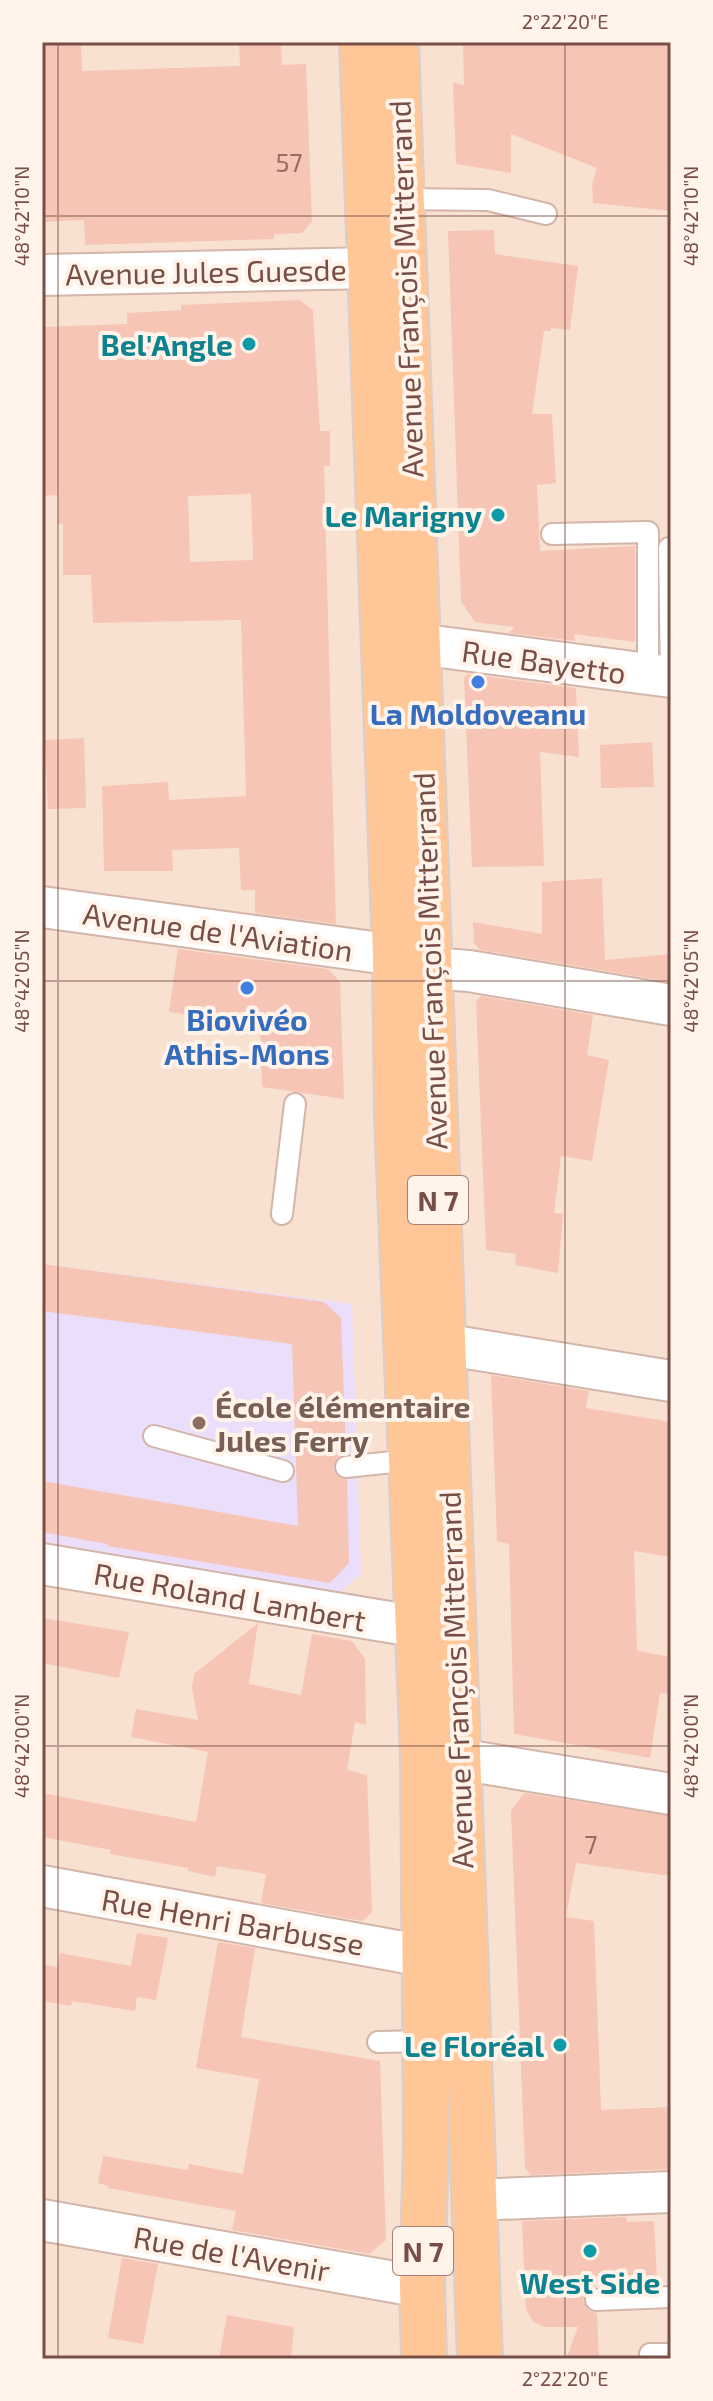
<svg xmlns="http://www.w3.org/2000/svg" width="713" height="2401" viewBox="0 0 713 2401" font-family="'Exo 2',sans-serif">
	<rect width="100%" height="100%" fill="#feeee2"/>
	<rect fill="#f9e1d2" x="42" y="42" width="629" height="2317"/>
	<path fill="#ebdefb" d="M42 1264 352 1304 361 1574 337 1595 42 1541Z"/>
	<g fill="#f6c5b6" fill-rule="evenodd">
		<path d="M42 42H81L82 71 240 66 239 42H281L282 65 306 64 312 222 302 233 274 234V239L85 245 84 220 42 222Z"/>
		<path d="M463 42H671V211L593 203 592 184 597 168 511 134V173L456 164 453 83 464 85Z"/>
		<path d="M494 230 495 254 578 266 570 330 551 328V331H544L532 414H552L556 483 537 485 540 551 635 546V642L574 634 575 641 509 633 514 627 475 622 461 601 448 231Z"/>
		<path d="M299 300 313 310 320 431H330V466H324L336 924 255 913V890H241L239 848 172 850 173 871H104L102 786 168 782 169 800 246 796 241 620 93 623 91 575H63V524H57V495L42 496V327L127 324V313L181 310V305ZM251 494 253 560 190 562 188 496Z"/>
		<path d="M468 674 576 688 579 757 540 752 544 866 472 867 464 678Z"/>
		<path d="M84 738 86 808 48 809 45 740Z"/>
		<path d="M652 742 654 787 601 788 600 745Z"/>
		<path d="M602 878 605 960 671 954V982L480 950 474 943 473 922 542 934V882Z"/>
		<path d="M178 949 328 969 340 982 344 1099 262 1087 260 1025 169 1012Z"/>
		<path d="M481 996 593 1015 587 1055 609 1060 592 1161 561 1156 554 1213 563 1214 558 1273 515 1265 516 1254 486 1250 476 1002Z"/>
		<path d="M42 1264 324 1302 341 1318 346 1454 338 1457 333 1468 336 1475 347 1480 349 1563 330 1583 107 1546V1544L42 1532V1481L298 1526 292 1344 42 1311Z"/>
		<path d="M491 1375 589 1391 586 1408 671 1422V1557L634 1551 637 1651 671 1657V1694L660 1693 650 1758 514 1734 509 1544 497 1541Z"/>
		<path d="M42 1618 129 1632 119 1678 42 1663Z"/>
		<path d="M258 1623 249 1684 301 1695 312 1634 352 1641 365 1659 366 1725 355 1722 347 1770 367 1775 372 1912 362 1921 261 1903 266 1874 217 1866 215 1877 188 1871V1868L110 1854 111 1850 42 1837V1793L196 1822 208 1752 131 1737 136 1709 198 1720 192 1688 194 1674Z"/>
		<path d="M524 1793 671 1816V1876L576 1863 566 1917 594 1921 601 2110 671 2107V2169L531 2175 525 2168 511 1811Z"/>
		<path d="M137 1933 168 1938 156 2000 137 1997 135 2011 72 2001 71 2006 42 2001V1965L57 1967 60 1953 131 1966Z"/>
		<path d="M218 1942 255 1948 241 2037 380 2061 386 2240 369 2254 232 2230 236 2211 108 2188V2186L98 2183 103 2156 188 2170 189 2164 243 2174 259 2079 196 2068Z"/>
		<path d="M626 2217 627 2222 654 2221 657 2280 595 2282 596 2287 585 2293 583 2301 589 2311 597 2313 599 2359H566L578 2327H544L533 2322 526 2309 522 2221Z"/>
		<path d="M122 2258 158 2264 143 2344 108 2338Z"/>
		<path d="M227 2315 294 2327 291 2359H219Z"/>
	</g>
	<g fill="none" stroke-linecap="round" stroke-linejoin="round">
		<defs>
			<g id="service">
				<path d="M402 199 488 200 546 214"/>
				<path d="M552 534 648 532V675"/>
				<path d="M669 548 671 677"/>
				<path d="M282 1214 295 1104"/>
				<path d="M154 1436 283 1471"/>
				<path d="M346 1467 411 1460"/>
				<path d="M378 2042 425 2041"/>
				<path d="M596 2300 671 2297"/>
				<path d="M650 2359V2354H671"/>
			</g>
			<g id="minor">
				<path d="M42 275 371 268"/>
				<path d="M418 644 671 677"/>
				<path d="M42 907 395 955"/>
				<path d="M429 968 469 971 671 1005"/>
				<path d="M442 1344 671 1381"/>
				<path d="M42 1564 419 1627"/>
				<path d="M458 1759 671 1794"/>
				<path d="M42 1886 424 1956"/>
				<path d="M474 2200 671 2192"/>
				<path d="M42 2220 422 2287"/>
			</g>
			<g id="primary">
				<path d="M362 42 395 955 397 1116 423 1756 426 2143 422 2287 424 2359"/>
				<path d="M396 42 480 2359"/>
			</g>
		</defs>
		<use href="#service" stroke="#d3b5aa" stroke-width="24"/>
		<use href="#minor" stroke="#d3b5aa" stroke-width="44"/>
		<use href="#primary" stroke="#d9cecb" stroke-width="48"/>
		<use href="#service" stroke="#fff" stroke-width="20"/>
		<use href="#minor" stroke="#fff" stroke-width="40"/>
		<use href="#primary" stroke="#ffc798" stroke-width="44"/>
	</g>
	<path fill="none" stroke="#784f46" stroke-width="2" stroke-opacity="0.45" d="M58 42V2359M565 42V2359M42 216H671M42 981H671M42 1746H671"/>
	<g fill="#0f9aa8" stroke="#fff3ea" stroke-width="3">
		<circle cx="249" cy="344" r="8"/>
		<circle cx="498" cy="515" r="8"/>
		<circle cx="560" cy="2045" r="8"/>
		<circle cx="590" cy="2251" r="8"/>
	</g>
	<g fill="#3f7fe0" stroke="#fff3ea" stroke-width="3">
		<circle cx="478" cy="682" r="8"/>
		<circle cx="247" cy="988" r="8"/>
	</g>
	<circle fill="#8d6e63" stroke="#fff3ea" stroke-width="3" cx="199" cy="1423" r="8"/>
	<g text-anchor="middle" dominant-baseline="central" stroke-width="8" stroke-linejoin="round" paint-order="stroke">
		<g font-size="26" fill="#986c62">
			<text x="289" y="161">57</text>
			<text x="591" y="1843">7</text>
		</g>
		<g fill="#fff3ea" stroke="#a08077" stroke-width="2">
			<rect x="408" y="1176" width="60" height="48" rx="6"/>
			<rect x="393" y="2227" width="60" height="48" rx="6"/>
		</g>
		<g font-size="28" font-weight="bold" fill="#784f46">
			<text x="438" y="1200">N 7</text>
			<text x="423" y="2251">N 7</text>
		</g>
		<g font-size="30" fill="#784f46" stroke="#fff3ea">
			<text transform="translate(206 271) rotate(-1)">Avenue Jules Guesde</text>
			<text transform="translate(405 289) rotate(-92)">Avenue François Mitterrand</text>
			<text transform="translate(544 661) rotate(8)">Rue Bayetto</text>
			<text transform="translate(218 931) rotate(8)">Avenue de l'Aviation</text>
			<text transform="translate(429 961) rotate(-92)">Avenue François Mitterrand</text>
			<text transform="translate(230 1596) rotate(10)">Rue Roland Lambert</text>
			<text transform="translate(455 1680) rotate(-92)">Avenue François Mitterrand</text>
			<text transform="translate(233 1921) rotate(10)">Rue Henri Barbusse</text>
			<text transform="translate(232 2253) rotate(10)">Rue de l'Avenir</text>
		</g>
		<g font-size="30" font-weight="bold" fill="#0d838f" stroke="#fff3ea" text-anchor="end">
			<text x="233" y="344">Bel'Angle</text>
			<text x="482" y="515">Le Marigny</text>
			<text x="544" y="2045">Le Floréal</text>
			<text x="590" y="2282" text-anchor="middle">West Side</text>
		</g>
		<g font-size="30" font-weight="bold" fill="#366cbe" stroke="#fff3ea">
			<text x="478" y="713">La Moldoveanu</text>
			<text x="247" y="1019">Biovivéo<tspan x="247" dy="34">Athis-Mons</tspan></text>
		</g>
		<g font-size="30" font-weight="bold" fill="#785e54" stroke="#fff3ea" text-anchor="start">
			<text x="215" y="1406">École élémentaire<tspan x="215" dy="34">Jules Ferry</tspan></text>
		</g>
	</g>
	<rect width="713" height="2401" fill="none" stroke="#fff3ea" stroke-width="88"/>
	<rect x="44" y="44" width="625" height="2313" fill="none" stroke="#784f46" stroke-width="3"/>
	<g font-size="20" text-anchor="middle" fill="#784f46">
		<text x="565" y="29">2°22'20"E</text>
		<text transform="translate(22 216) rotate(-90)" y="7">48°42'10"N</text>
		<text transform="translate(691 216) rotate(-90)" y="7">48°42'10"N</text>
		<text transform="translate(22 981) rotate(-90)" y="7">48°42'05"N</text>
		<text transform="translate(691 981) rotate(-90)" y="7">48°42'05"N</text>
		<text transform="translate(22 1746) rotate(-90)" y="7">48°42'00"N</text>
		<text transform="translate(691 1746) rotate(-90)" y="7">48°42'00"N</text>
		<text x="565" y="2386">2°22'20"E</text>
	</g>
</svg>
